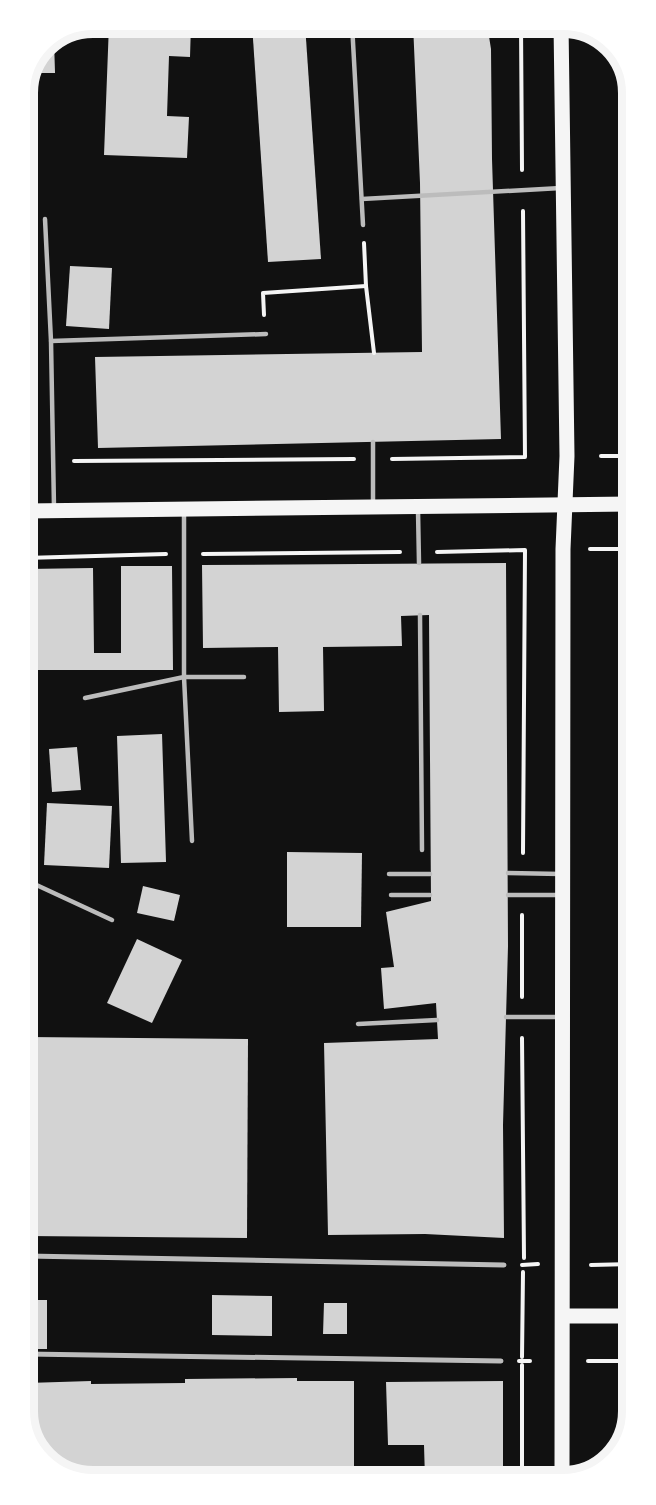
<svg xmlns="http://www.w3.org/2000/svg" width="656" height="1505" viewBox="0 0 656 1505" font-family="Georgia,serif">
	<rect width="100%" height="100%" fill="#111"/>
	<g fill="#d3d3d3">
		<path d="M109 24H191L190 57 169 56 167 116 189 117 187 158 104 155Z"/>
		<path d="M252 24H305L321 259 268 262Z"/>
		<path d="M413 24H487L491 49 492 159 501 439 98 448 95 357 422 352 420 183Z"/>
		<path d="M54 40 55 73H31L45 44Z"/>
		<path d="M70 266 112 268 109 329 66 326Z"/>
		<path d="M506 563 508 946 503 1125 504 1238 425 1234 328 1235 324 1043 438 1039 436 1003 384 1009 381 968 394 967 386 912 431 901 429 615 401 616 402 646 323 647 324 711 279 712 278 647 203 648 202 565Z"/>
		<path d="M121 566H172L173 670H27V569L93 568 94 653H121Z"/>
		<path d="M162 734 166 862 121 863 117 736Z"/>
		<path d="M77 747 81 790 52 792 49 749Z"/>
		<rect x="26" y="776" width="2" height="36"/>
		<path d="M47 803 112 806 109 868 44 865Z"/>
		<path d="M26 840H35L34 859H26Z"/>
		<path d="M287 852 362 853 361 927H287Z"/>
		<path d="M143 886 180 895 174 921 137 913Z"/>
		<path d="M137 939 182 960 152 1023 107 1003Z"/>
		<path d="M27 1037 248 1039 247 1238 27 1236Z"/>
		<path d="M212 1295 272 1296V1336L212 1335Z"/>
		<rect x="27" y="1300" width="20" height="49"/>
		<path d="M324 1303H347V1334H323Z"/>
		<path d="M297 1378V1381H354V1479L88 1481 51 1466 28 1434 27 1383 91 1381V1384L185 1383V1379Z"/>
		<path d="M503 1381V1478L425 1479 424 1445H388L386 1382Z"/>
	</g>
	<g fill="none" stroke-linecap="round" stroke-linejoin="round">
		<g stroke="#f5f5f5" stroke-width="4">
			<path d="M521 24 522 170"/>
			<path d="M364 243 366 286 374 353"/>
			<path d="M264 315 263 293 366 286"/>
			<path d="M601 456H629"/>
			<path d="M392 459 525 457 523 211"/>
			<path d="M74 461 354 459"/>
			<path d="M590 549H630"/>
			<path d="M437 552 525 550 523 853"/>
			<path d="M203 554 400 552"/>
			<path d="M25 558 166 554"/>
			<path d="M522 997V915"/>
			<path d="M522 1038 524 1258"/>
			<path d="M522 1265 538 1264"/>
			<path d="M591 1265 632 1264"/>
			<path d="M522 1357 523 1272"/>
			<path d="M519 1361H530"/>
			<path d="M588 1361H632"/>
			<path d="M522 1478V1365"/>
		</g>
		<g stroke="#bcbcbc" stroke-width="4.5">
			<path d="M352 24 363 225"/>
			<path d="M362 199 561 188"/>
			<path d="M45 219 51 341 54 508"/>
			<path d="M51 341 266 334"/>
			<path d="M373 442V505"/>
			<path d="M418 510 419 563"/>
			<path d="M420 615 422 850"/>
			<path d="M85 698 184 677V512"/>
			<path d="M192 841 184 677H244"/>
			<path d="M508 873 561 874"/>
			<path d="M389 874H430"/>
			<path d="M26 882H30L112 920"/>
			<path d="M391 895H430"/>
			<path d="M508 895H559"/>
			<path d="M506 1017H560"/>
			<path d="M358 1024 437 1020"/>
		</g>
		<g stroke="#bcbcbc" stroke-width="5">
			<path d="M27 1256 504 1265"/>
			<path d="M27 1354 501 1361"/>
		</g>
		<g stroke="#f5f5f5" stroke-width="15">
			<path d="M561 24 567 456 563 549 562 1478"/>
			<path d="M25 511 630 504"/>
			<path d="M563 1316H632"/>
		</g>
	</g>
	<path d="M0 0H656V1505H0ZM93 34H563A59 59 0 0 1 622 93V1411A59 59 0 0 1 563 1470H93A59 59 0 0 1 34 1411V93A59 59 0 0 1 93 34Z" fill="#fff" fill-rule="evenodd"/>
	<path fill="none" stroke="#f5f5f5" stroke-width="8" d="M93 34H563A59 59 0 0 1 622 93V1411A59 59 0 0 1 563 1470H93A59 59 0 0 1 34 1411V93A59 59 0 0 1 93 34Z"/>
</svg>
